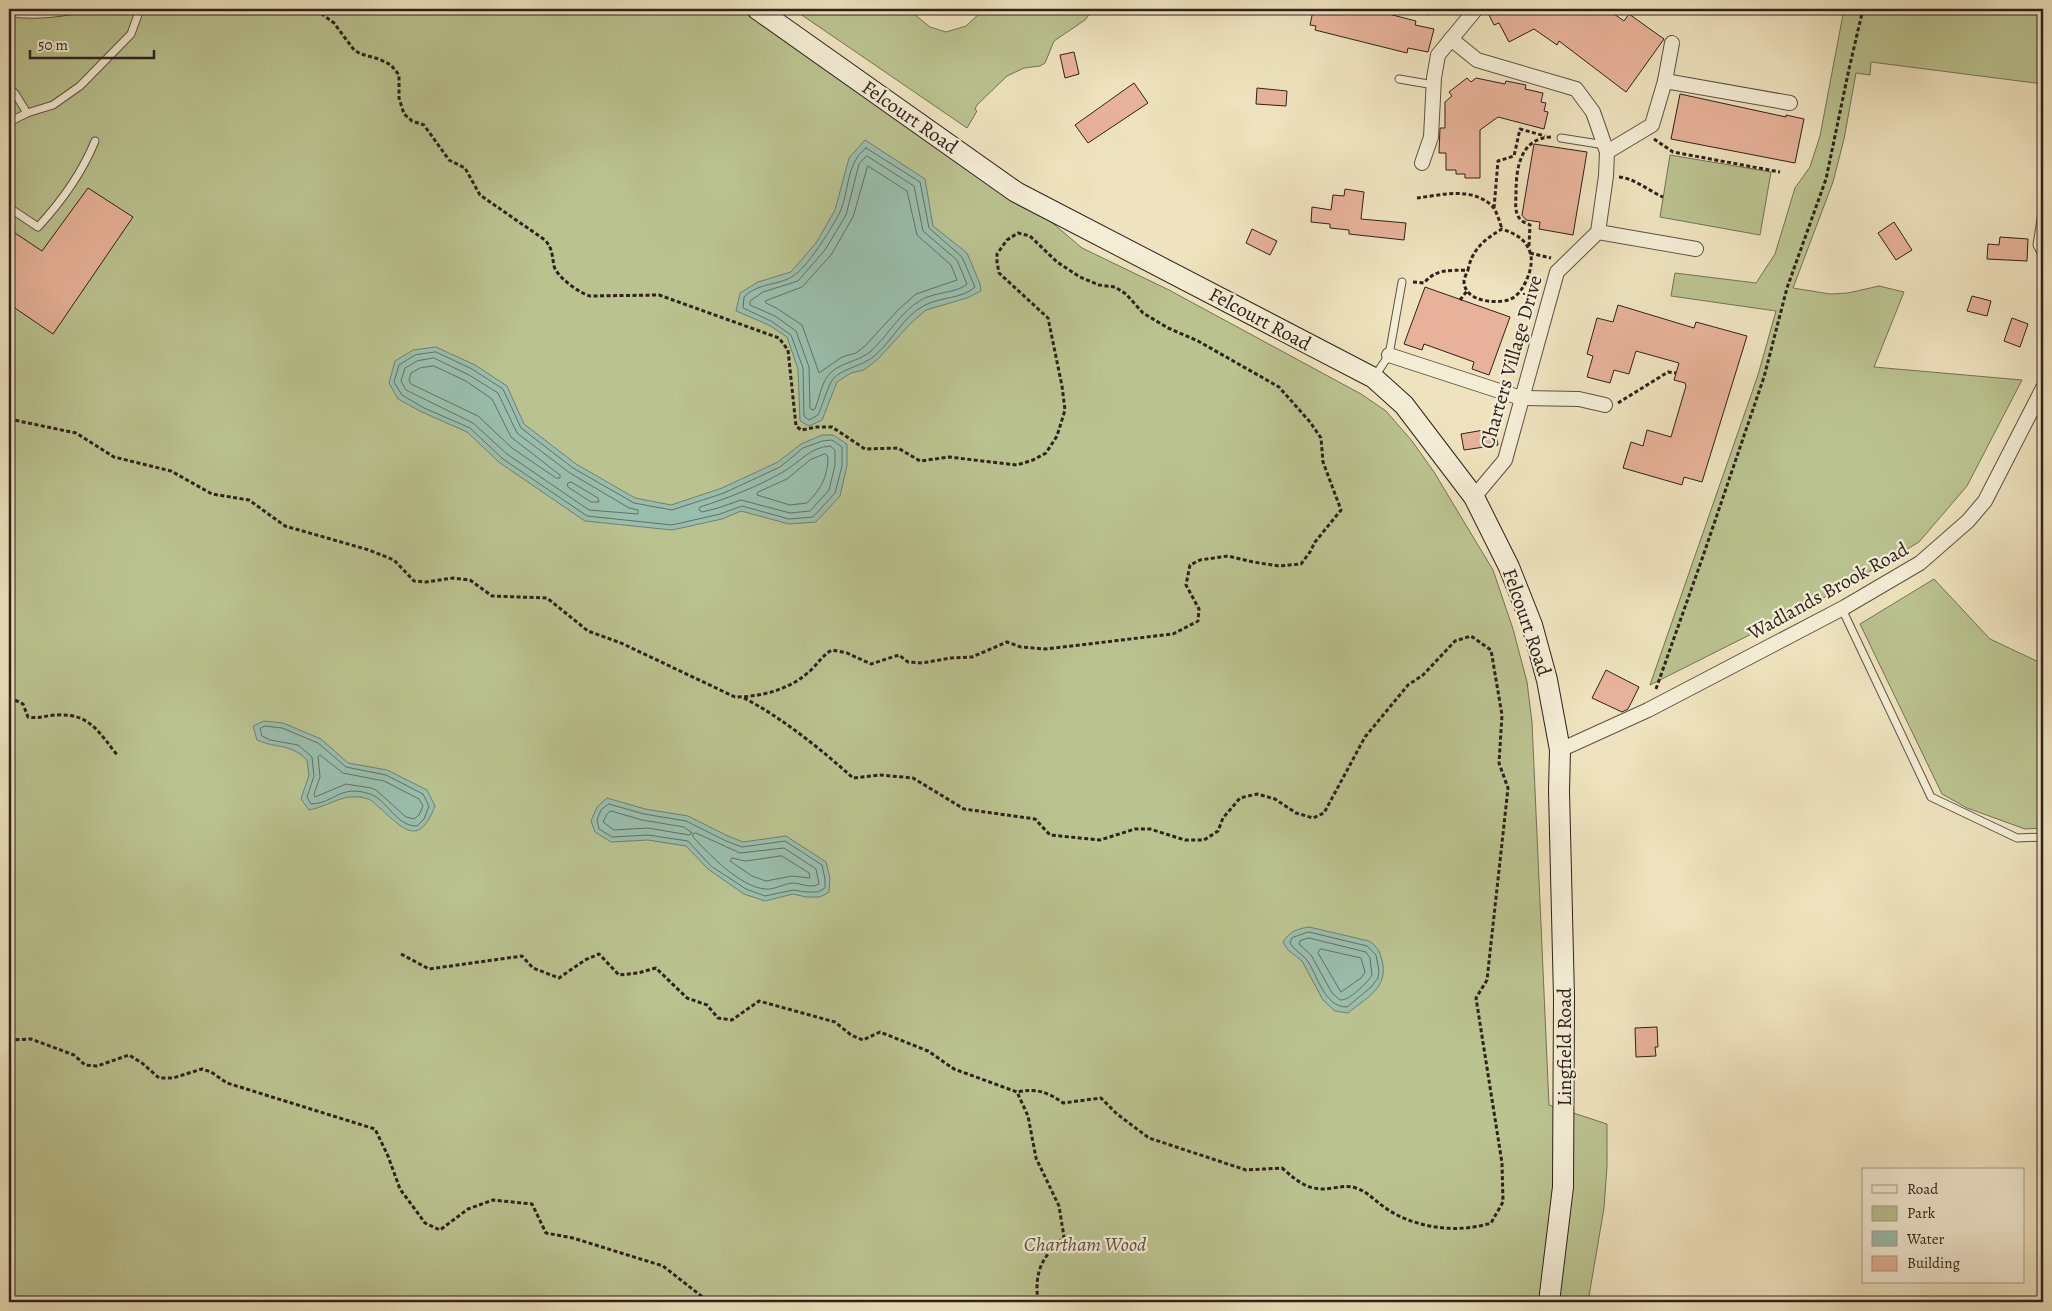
<svg xmlns="http://www.w3.org/2000/svg" width="2052" height="1311" viewBox="0 0 2052 1311" font-family="Alegreya,serif">
	<rect width="100%" height="100%" fill="#eee3be"/>
	<filter id="stains"><feTurbulence type="fractalNoise" baseFrequency=".004" numOctaves="4"/><feColorMatrix values="0 0 0 0 .2 0 0 0 0 .09 0 0 0 0 .02 0 0 0 .5 -.17"/></filter>
	<radialGradient id="worn" r=".72"><stop offset=".6" stop-color="#630" stop-opacity="0"/><stop offset="1" stop-color="#630" stop-opacity=".3"/></radialGradient>
	<g fill="#bac390" stroke="#747256">
		<path d="M9 9H757L1016 192 1082 248 1169 290 1361 394 1386 411 1412 441 1434 472 1493 570 1513 629 1527 682 1532 722 1549 1105 1607 1124V1167L1604 1208 1588 1302H9Z"/>
		<path d="M793 9H908L930 27 946 32 966 26 980 13V9H1093L1085 20 1054 41 1045 63 1040 66 1024 68 1007 76 977 105 975 109 977 111 967 128Z"/>
		<path d="M1844 9H2043V84L1871 62 1870 75 1856 73 1844 139 1833 182 1793 288 1830 294 1848 293 1879 286 1904 292 1874 367 2022 380 1967 486 1919 542 1837 591 1650 685 1758 375 1776 311 1671 296 1675 273 1756 283 1775 254 1795 188 1810 167 1820 136Z"/>
		<path d="M1670 155 1771 172 1760 235 1660 217Z"/>
		<path d="M1934 579 1990 639 2043 664V828L2025 829 1967 808 1942 794 1860 624Z"/>
	</g>
	<g fill="#9abead" stroke="#6f7f73">
		<path d="M865 140 925 179 933 226 967 253 980 284 981 291 967 298 926 310 911 323 878 359 864 370 851 373 837 382 822 420 809 426 800 421 798 369 787 337 769 325 736 311 740 293 758 282 791 272 816 243 835 210 849 158Z"/>
		<path d="M436 347 475 365 507 386 524 424 576 464 635 498 671 505 722 488 778 462 801 444 822 435H833L847 444V466L840 496 816 522 789 524 741 511 722 519 672 530 585 521 500 463 467 432 422 412 398 399 389 383 395 361 413 350Z"/>
		<path d="M264 721 283 723 321 739 348 763 387 770 427 790 435 806C419 847 404 830 380 808 376 805 372 800 368 799 345 791 330 806 309 810L301 799 309 775 307 760C290 743 278 749 257 740L253 726Z"/>
		<path d="M607 798 645 809 688 816 728 836 743 842 786 836 826 862 830 878 829 892 820 897H806L793 894 765 901 744 894 708 869 686 846 648 840 611 842 595 832 591 821 597 807Z"/>
		<path d="M1309 927 1369 941C1377 946 1380 952 1382 960 1389 988 1367 997 1348 1013L1335 1011 1323 1000 1302 961 1288 950 1283 942C1290 931 1297 929 1309 927Z"/>
	</g>
	<g fill="none" stroke-linecap="round" stroke-linejoin="round">
		<g stroke="#647064" stroke-width="1">
			<path d="M866 148 920 182 929 228 962 257 975 287C962 299 940 297 925 305 903 316 892 342 873 357 862 366 841 369 833 379 828 385 822 407 818 415L809 420 804 416 803 368 791 335 771 321 743 308 744 297C759 282 778 286 793 276 807 268 831 229 839 214 850 192 845 164 866 148Z"/>
			<path d="M867 156 914 186 923 231 957 260 967 284C958 293 934 292 921 300 900 312 888 336 870 352 858 362 836 363 827 377 821 386 819 399 815 409L812 410 810 408 809 367 796 331 775 316 750 305V301L763 292 798 281 825 250 846 215 859 164Z"/>
			<path d="M868 166 907 191 917 235 951 265 957 280 916 294 898 310 865 346 856 353 842 357 819 373 802 325 778 309 766 303 765 301 802 287 831 255 853 217Z"/>
			<path d="M436 352 472 369 503 389 521 428 573 468 634 503 672 510 724 493 780 467 803 448 822 441 832 440 842 447V466L835 493 813 517 789 519 742 506 720 514 672 525 587 516 503 459 470 428 424 408 402 395 394 382 399 365 415 355Z"/>
			<path d="M434 358 469 375 498 393 517 433 570 473 629 508 638 510V514L589 510 507 454 473 423 406 390 401 381 405 368 417 361Z"/>
			<path d="M434 366 466 381 492 399 511 437 560 475V478H556L512 448 478 416 411 384 409 380 411 373 420 368Z"/>
			<path d="M830 446 835 450V465L829 490 810 511 790 513 741 500 718 508 702 512 699 510 700 507C728 498 757 487 783 472 799 463 810 447 830 446Z"/>
			<path d="M825 454 828 456C828 477 821 489 807 503L790 505 757 495 758 492 787 479 810 460Z"/>
			<path d="M568 483 571 482 598 498 599 502H591L568 487Z"/>
			<path d="M265 726 282 728 318 743 346 767 386 775 423 794 429 806 424 819 417 826C395 826 388 800 370 794 340 784 335 803 311 804L307 797 314 776 312 757 298 745 270 740 262 736 260 729Z"/>
			<path d="M320 755 343 773 384 781 419 799 423 806 419 815 414 819 406 817 376 790 371 788 346 784 315 797 314 794 320 777 318 757Z"/>
			<path d="M609 804 644 814 686 821 726 841 742 847 785 841 822 865 825 879V888L818 892H806L793 890 765 896 746 889 711 866 688 841 648 835 612 837 599 829 597 820 601 810Z"/>
			<path d="M611 811 642 820 684 827 692 833 689 835 648 828 614 830 603 822 607 814Z"/>
			<path d="M696 833 740 853 784 848 816 869 819 884C810 889 801 883 792 883 783 884 774 890 765 889 740 887 709 854 693 837V834Z"/>
			<path d="M782 856 809 873 810 878 792 876 766 881 752 876 730 861 732 858 745 861Z"/>
			<path d="M1309 932 1367 946 1376 955 1379 971 1378 978 1371 987 1347 1007C1324 1007 1318 976 1307 960 1302 954 1294 950 1290 943L1292 938Z"/>
			<path d="M1309 938 1366 952 1370 958 1372 975C1367 983 1349 1001 1340 1000L1332 993 1311 955 1299 944 1300 941Z"/>
			<path d="M1321 949 1361 958 1365 972 1361 978 1341 992 1318 953Z"/>
		</g>
	</g>
	<g fill="#e7b299" stroke="#2f211c">
		<path d="M1322 9H1369L1416 21 1415 25 1434 29 1428 52 1408 48 1407 53 1315 30 1316 26 1310 25 1313 11 1321 13Z"/>
		<path d="M1486 9H1607L1624 21 1629 14 1664 39 1626 92 1559 41 1557 45 1534 29 1509 42 1499 23 1494 25Z"/>
		<path d="M1074 52 1079 74 1065 78 1060 55Z"/>
		<path d="M1467 78 1471 82 1476 78 1505 84 1506 81 1526 85 1525 89 1543 93 1541 102 1546 103 1544 111 1548 112 1544 129 1498 117 1480 130V178H1465V174H1456V170H1446V153H1439L1440 128H1445V102L1452 96 1449 92Z"/>
		<path d="M1134 83 1148 103 1088 143 1075 125Z"/>
		<path d="M1257 88 1287 91 1286 106 1256 104Z"/>
		<path d="M1680 94 1786 117V115L1804 119 1795 163 1671 139Z"/>
		<path d="M1534 144 1587 152 1573 235 1539 229 1540 222 1526 220 1522 215Z"/>
		<path d="M88 188 133 217 53 334 9 304V229L42 251Z"/>
		<path d="M1345 189 1364 192 1361 219 1406 223 1404 240 1349 234V230L1330 228V224L1311 222 1312 207 1331 210 1333 195 1344 196Z"/>
		<path d="M1894 222 1912 250 1896 260 1878 233Z"/>
		<path d="M1252 229 1277 241 1270 255 1246 243Z"/>
		<path d="M2000 237 2028 239 2027 261 1987 259 1988 244 1999 245Z"/>
		<path d="M1425 287 1510 317 1489 375 1472 369 1474 362 1424 344 1422 350 1404 344Z"/>
		<path d="M1972 296 1991 301 1987 316 1967 311Z"/>
		<path d="M1618 305 1694 328 1696 322 1747 336 1702 482 1684 477 1682 485 1623 468 1631 442 1643 446 1647 430 1671 437 1686 386 1685 383 1674 380 1679 363 1636 351 1629 374 1614 370 1610 383 1587 377 1593 356 1587 354 1597 318 1613 322Z"/>
		<path d="M2012 318 2028 324 2020 347 2004 341Z"/>
		<path d="M1495 428 1498 445 1464 450 1461 434Z"/>
		<path d="M1606 670 1639 687 1628 709 1622 712 1592 698Z"/>
		<path d="M1657 1027 1658 1047H1655L1656 1056 1636 1057 1635 1028Z"/>
	</g>
	<g fill="none" stroke-linecap="round" stroke-linejoin="round">
		<defs>
			<g id="lane">
				<path d="M9 12C32 17 57 13 81 9"/>
				<path d="M1399 79 1434 85"/>
				<path d="M9 87 16 95 27 113"/>
				<path d="M9 122 27 113 53 105 80 86 131 34 140 9"/>
				<path d="M1561 138 1605 145"/>
				<path d="M14 211 38 227C61 202 82 173 95 141"/>
				<path d="M2042 213 2037 245 2043 256"/>
				<path d="M1375 376 1389 355 1402 282"/>
				<path d="M1842 609 1931 797 2017 838 2043 837"/>
			</g>
			<g id="street">
				<path d="M1451 39 1477 60 1576 89 1593 112 1607 152 1606 176 1598 232 1557 272 1505 460 1474 497"/>
				<path d="M1665 81 1790 103"/>
				<path d="M1607 152 1652 125 1665 81 1672 43"/>
				<path d="M1422 163 1431 137 1434 78 1438 55 1476 9"/>
				<path d="M1598 232 1696 249"/>
				<path d="M1389 355 1521 398 1579 399 1605 405"/>
				<path d="M1560 750 1648 710 1845 607 1920 563 1968 521 1985 501 2043 388"/>
			</g>
			<path id="secondary" d="M757 9 1016 192 1374 378 1404 405 1474 497 1509 567 1532 625 1547 680 1560 750 1559 791 1564 997 1563 1187 1549 1302"/>
		</defs>
		<use href="#lane" stroke="#5f5244" stroke-width="9"/>
		<use href="#street" stroke="#5f5244" stroke-width="16"/>
		<use href="#secondary" stroke="#2f211c" stroke-width="22"/>
		<g stroke="#2f211c" stroke-width="3" stroke-dasharray="4 2.5" stroke-linecap="butt">
			<path d="M1387 9 1431 14 1447 9 1458 10"/>
			<path d="M1654 139 1673 152 1780 172"/>
			<path d="M1619 177C1634 178 1649 191 1663 197"/>
			<path d="M1417 198C1441 195 1473 186 1493 207 1497 212 1500 223 1502 229"/>
			<path d="M1494 208 1498 161 1514 156 1520 129 1545 136"/>
			<path d="M1529 246 1530 225C1527 223 1522 222 1520 219 1514 212 1516 202 1516 193 1516 169 1520 138 1551 137"/>
			<path d="M1530 253 1551 258"/>
			<path d="M1413 282 1424 283C1437 268 1449 271 1468 270 1472 249 1485 239 1502 229 1517 234 1528 241 1531 256 1532 264 1530 272 1527 279 1523 288 1518 297 1508 300 1493 304 1464 301 1464 281 1464 278 1467 273 1468 270"/>
			<path d="M1460 300 1467 291"/>
			<path d="M1618 403 1668 372 1676 373"/>
			<path d="M9 419 76 433 114 457 171 471 212 494 249 500 285 526 369 550 394 560 414 581 426 582 453 578 470 580 492 596 547 598 588 631 621 643 735 697C762 697 792 689 812 669 819 662 823 655 832 650L847 653 871 664 899 655 908 662 922 663 951 658 972 657 1007 642 1021 647 1045 649 1173 634 1198 621 1199 609 1186 585 1190 565 1200 560 1228 556 1253 562 1279 566 1301 564 1310 552 1315 542 1341 510 1323 462 1321 438 1310 422 1279 387 1198 341 1168 328 1143 313 1126 294 1115 287 1099 285 1080 277 1057 262 1030 236 1018 233 1007 240 997 254V262L999 273 1048 318 1062 386 1065 410 1057 436 1046 453 1033 460 1017 465 949 457 920 461 898 448 865 449 832 427H817L801 430 796 426 788 350 779 338 659 295 590 296C579 293 557 277 554 266 552 256 553 249 545 240L480 195 465 168 449 160 424 125 412 121 404 114 399 98V75L391 65 379 59 361 54 354 50 334 23 315 9"/>
			<path d="M1656 689 1702 559 1764 377 1787 288 1826 179 1849 69 1863 9"/>
			<path d="M744 698C781 717 822 750 853 778L880 775 913 778 964 809 1035 819 1050 835 1100 840 1135 829H1150L1185 840H1204L1218 831 1223 818 1240 798 1257 794 1275 799 1296 813 1313 818 1324 813 1365 737 1408 685 1423 675 1455 641 1471 636 1491 650 1502 715 1499 763 1508 788 1487 980 1476 998 1502 1163 1503 1202 1491 1223C1457 1234 1413 1228 1384 1207 1374 1200 1368 1192 1356 1188 1348 1185 1341 1187 1333 1188 1310 1192 1299 1183 1282 1168L1246 1170 1149 1138 1117 1114 1101 1098 1063 1103C1048 1092 1036 1088 1017 1092"/>
			<path d="M9 700 13 699 23 704 28 717C42 719 45 715 58 715 90 713 100 734 118 756"/>
			<path d="M401 954 429 969 522 956 533 968 559 978 585 960 599 954 619 975 638 973 656 968 687 998 707 1005 718 1018 732 1020 759 1001 835 1022 851 1035 863 1040 880 1032 928 1051 954 1069 1017 1092 1028 1116 1036 1158 1059 1206 1064 1237C1042 1257 1034 1271 1038 1302"/>
			<path d="M9 1040 31 1039 74 1055 85 1065 97 1066 129 1055 142 1063 159 1078H173L202 1069 211 1072 227 1083 375 1129 388 1156 400 1189 425 1223 440 1230 468 1209 493 1200 532 1204 546 1233 573 1238 663 1266 709 1302"/>
		</g>
		<use href="#lane" stroke="#f4edd5" stroke-width="7"/>
		<use href="#street" stroke="#f4edd5" stroke-width="14"/>
		<use href="#secondary" stroke="#f4edd5" stroke-width="20"/>
	</g>
	<g text-anchor="middle" dominant-baseline="central" stroke-width="4.5" stroke-linejoin="round" paint-order="stroke">
		<g font-size="20" fill="#2f211c" stroke="#f4edd5">
			<text transform="translate(910 117) rotate(35)">Felcourt Road</text>
			<text transform="translate(1260 319) rotate(28)">Felcourt Road</text>
			<text transform="translate(1511 362) rotate(-74)">Charters Village Drive</text>
			<text transform="translate(1828 591) rotate(-29)">Wadlands Brook Road</text>
			<text transform="translate(1527 622) rotate(71)">Felcourt Road</text>
			<text transform="translate(1564 1047) rotate(-90)">Lingfield Road</text>
		</g>
		<g font-size="20" font-style="italic" fill="#59523f" stroke="#f4edd5">
			<text x="1085" y="1244">Chartham Wood</text>
		</g>
	</g>
	<rect width="2052" height="1311" fill="none" stroke="#eee3be" stroke-width="30"/>
	<rect x="10" y="10" width="2032" height="1291" fill="none" stroke="#2f211c" stroke-width="2.5"/>
	<rect x="15" y="15" width="2022" height="1281" fill="none" stroke="#2f211c"/>
	<rect x="1862" y="1168" width="162" height="115" fill="#f4edd5" stroke="#a59b8b"/>
	<rect x="1872" y="1185" width="25" height="8" fill="#f4edd5" stroke="#a59b8b"/>
	<text x="1907" y="1194" font-size="15" fill="#2f211c">Road</text>
	<rect x="1872" y="1206" width="25" height="15" fill="#bac390" stroke="#a59b8b"/>
	<text x="1907" y="1218" font-size="15" fill="#2f211c">Park</text>
	<rect x="1872" y="1231" width="25" height="15" fill="#9abead" stroke="#a59b8b"/>
	<text x="1907" y="1244" font-size="15" fill="#2f211c">Water</text>
	<rect x="1872" y="1256" width="25" height="15" fill="#e7b299" stroke="#a59b8b"/>
	<text x="1907" y="1268" font-size="15" fill="#2f211c">Building</text>
	<path d="M30 50v8h124v-8" fill="none" stroke="#2f211c" stroke-width="2.5"/>
	<text x="38" y="50" font-size="15" fill="#2f211c" stroke="#f4edd5" stroke-width="4" paint-order="stroke">50 m</text>
	<rect width="100%" height="100%" filter="url(#stains)"/>
	<rect width="100%" height="100%" fill="url(#worn)"/>
</svg>
